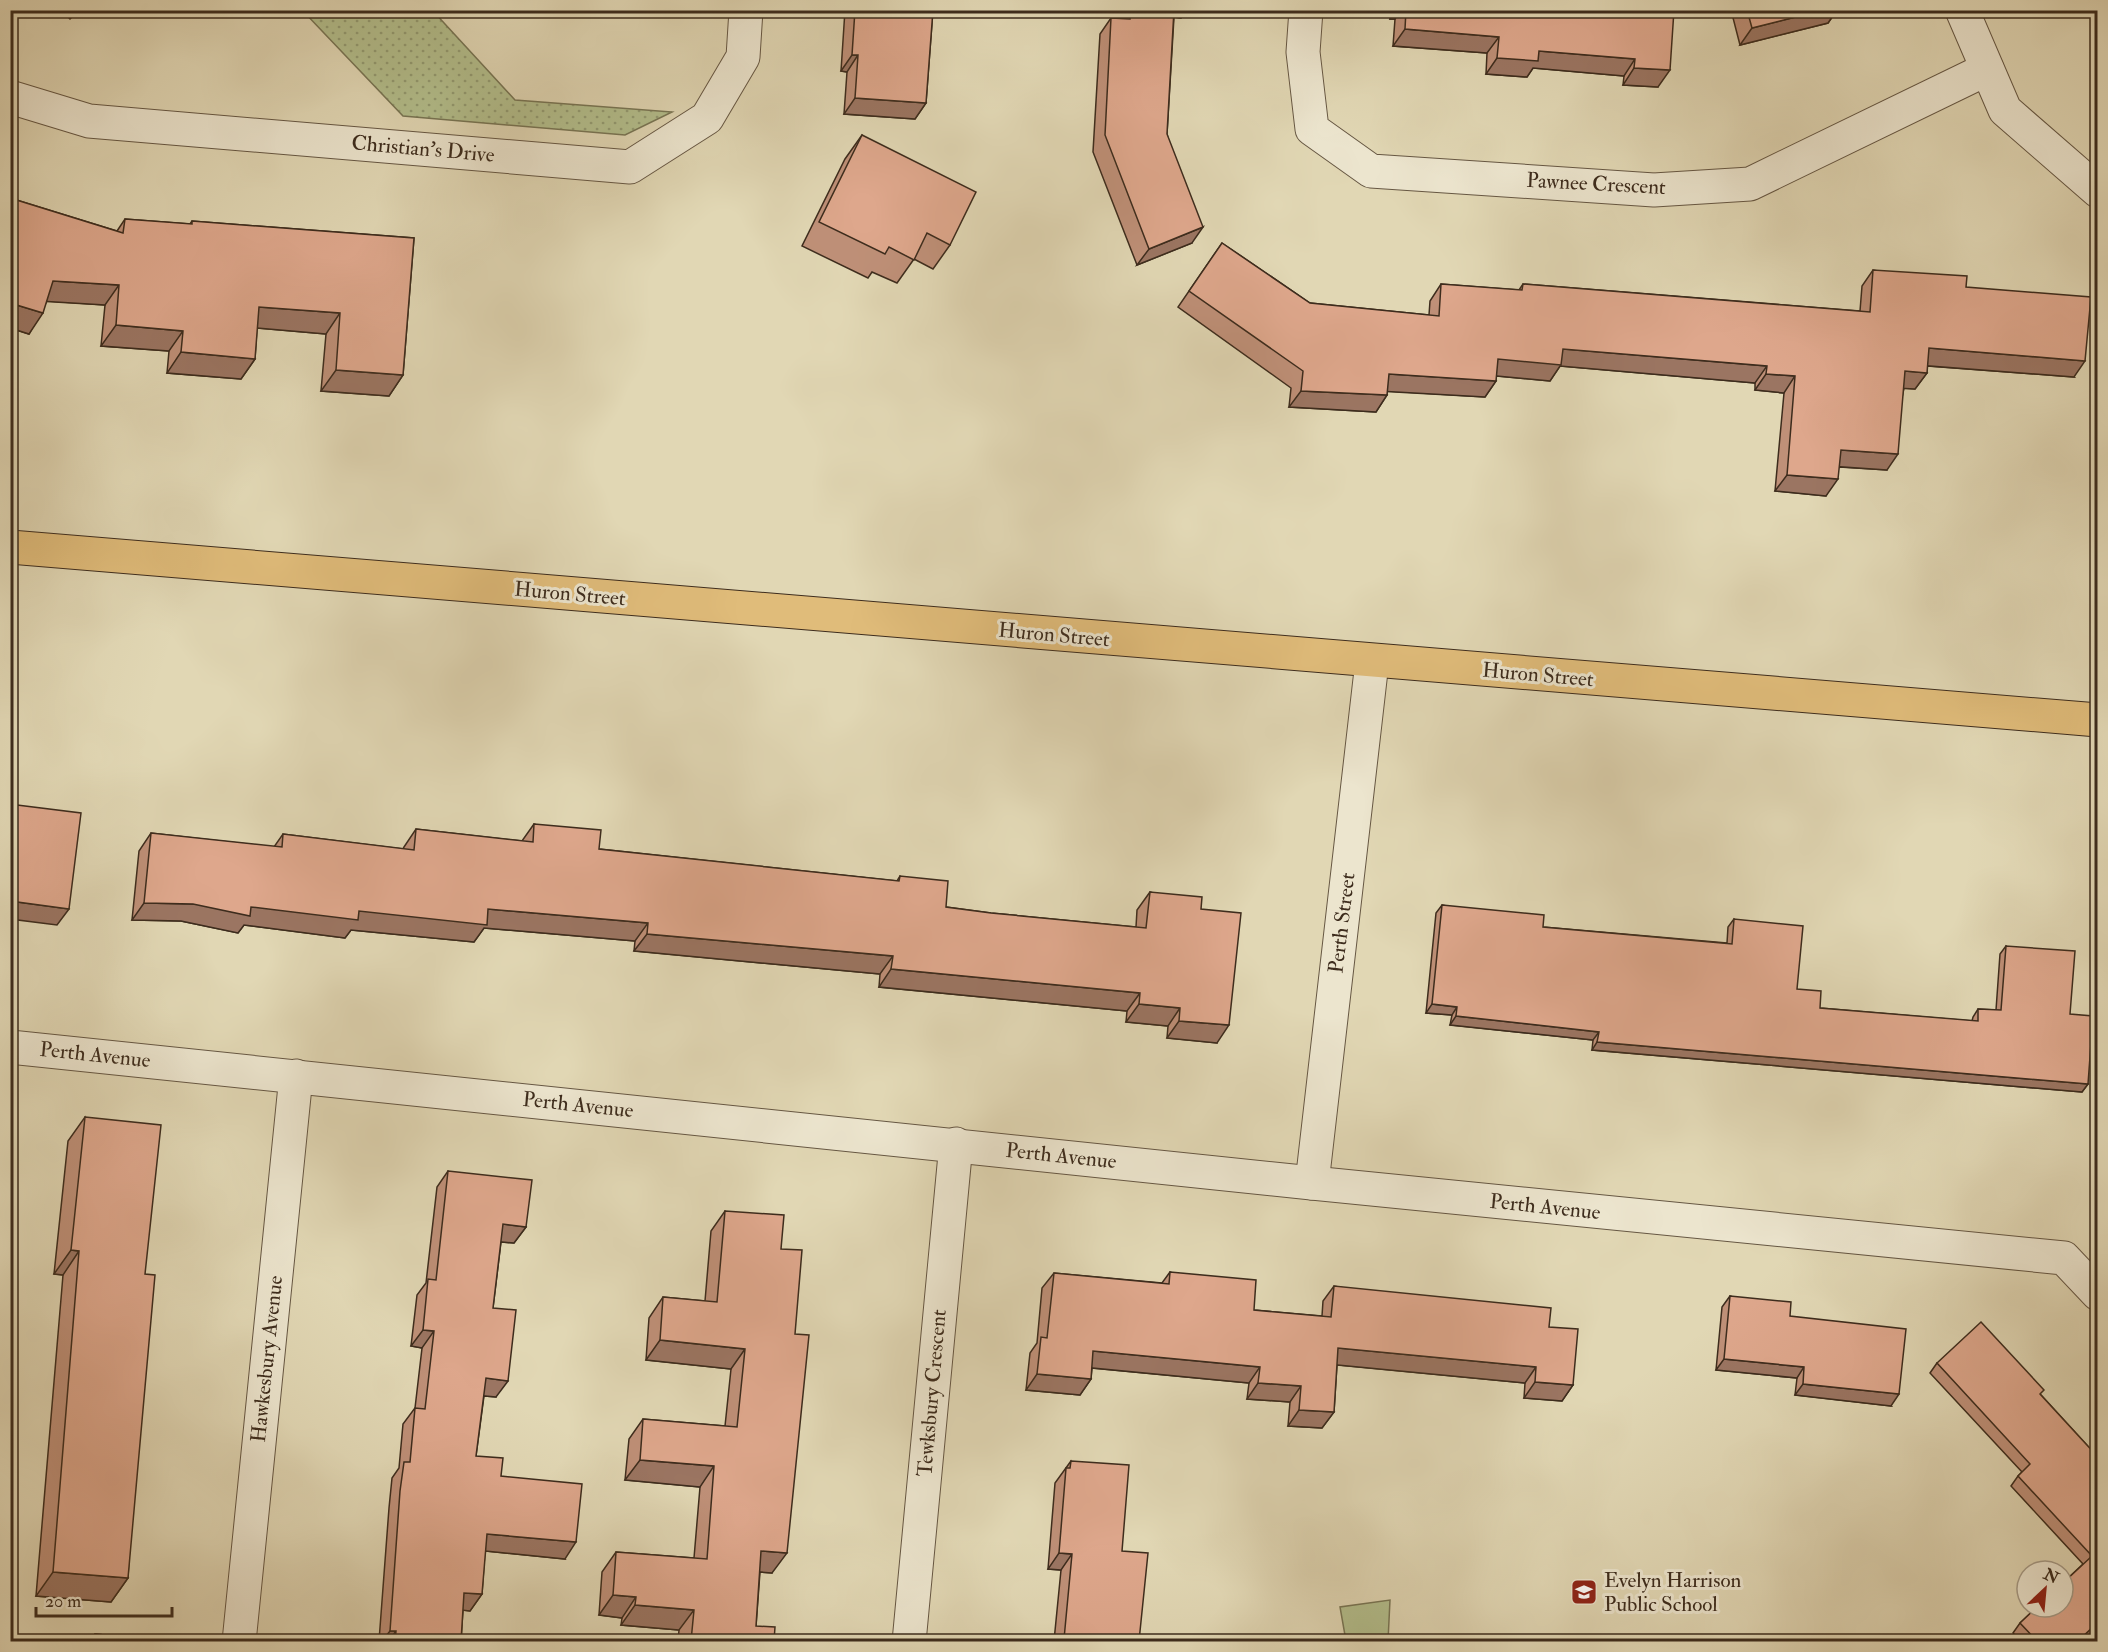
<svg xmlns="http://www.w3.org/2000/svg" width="2108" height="1652" viewBox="0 0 2108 1652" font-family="'IM FELL Double Pica',serif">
	<defs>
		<pattern id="green-dots" width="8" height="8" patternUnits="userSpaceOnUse" patternTransform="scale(1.5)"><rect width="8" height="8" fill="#b3be8c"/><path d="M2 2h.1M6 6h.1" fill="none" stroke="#939b72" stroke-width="1.8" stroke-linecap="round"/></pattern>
	</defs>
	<rect width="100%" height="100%" fill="#e1d7b4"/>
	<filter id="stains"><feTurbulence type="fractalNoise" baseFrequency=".00333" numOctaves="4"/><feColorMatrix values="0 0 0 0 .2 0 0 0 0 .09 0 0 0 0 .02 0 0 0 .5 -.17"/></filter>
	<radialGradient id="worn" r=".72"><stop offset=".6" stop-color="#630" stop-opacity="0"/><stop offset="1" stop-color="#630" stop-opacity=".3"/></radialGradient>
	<path fill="url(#green-dots)" stroke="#787554" stroke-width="1.5" d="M303 11H433L515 100 672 112 625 135 403 116Z"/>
	<path fill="#b3be8c" stroke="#787554" stroke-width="1.5" d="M1390 1600 1388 1641H1346L1340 1607Z"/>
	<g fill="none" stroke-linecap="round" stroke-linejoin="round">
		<defs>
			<g id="minor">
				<path d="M1306 10 1303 52 1312 129 1371 171 1654 190 1750 184 1987 69"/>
				<path d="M1962 10 2005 110 2098 191"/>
				<path d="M10 97 89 121 630 167 707 118 743 57 746 10"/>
				<path d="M10 1047 1312 1183 2064 1258 2098 1294"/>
				<path d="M1312 1183 1372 662"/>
				<path d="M239 1642 296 1076"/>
				<path d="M909 1642 956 1144"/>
			</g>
			<path id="major" d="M10 547 2098 720"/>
		</defs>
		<use href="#minor" stroke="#665743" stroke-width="35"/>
		<use href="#major" stroke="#3d2c1d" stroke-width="35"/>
		<use href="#minor" stroke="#ece5ce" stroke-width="33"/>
		<use href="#major" stroke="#e0bc7a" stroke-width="33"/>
	</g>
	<g fill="#bf9078" stroke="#3d2c1d" stroke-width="1.5">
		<path d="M61 10H79L70 19Z"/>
		<path d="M97 10H110L103 17Z"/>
		<path d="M845 10H933L926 103 915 119 844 114 847 72 841 71Z"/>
		<path d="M1120 10H1186L1181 18 1174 17 1167 134 1192 243 1137 265 1093 152 1100 34 1111 18H1120Z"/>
		<path d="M1390 10H1674L1658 87 1623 85 1624 76 1533 68 1527 77 1486 74 1487 53 1393 46 1395 19H1390Z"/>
		<path d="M1731 10H1837L1828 23 1740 45Z"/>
		<path d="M862 135 950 245 933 269 914 259 897 283 872 272 868 278 802 246 845 159Z"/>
		<path d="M10 198 117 231 125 219 190 224 192 221 414 238 403 375 389 396 321 391 326 334 257 328 255 359 241 379 167 373 169 351 101 346 105 305 47 301 29 334 10 328Z"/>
		<path d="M1222 243 1310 303 1429 315 1430 301 1441 284 1519 290 1523 284 1860 311 1862 286 1873 270 1966 287 2074 377 1927 366V373L1915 389 1904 388 1887 470 1839 467 1826 496 1775 491 1784 393 1755 390V383L1560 366 1550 381 1496 376V381L1485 397 1387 391V395L1376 412 1289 407 1291 388 1178 307Z"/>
		<path d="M534 824 599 849 897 881 900 876 946 907 991 913 1136 927 1137 910 1150 892 1201 909 1217 1043 1167 1038 1168 1026 1126 1022 1127 1011 879 987 880 974 634 951 635 941 484 928 474 942 351 930 345 938 244 925 238 933 181 921 132 920 139 851 151 833 274 847 283 834 403 849 404 847 416 829 522 841Z"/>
		<path d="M1442 905 1543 927 1727 943 1728 927 1734 919 1797 989 1820 1008 1972 1021 1973 1017 1978 1009 1996 1010 2000 954 2006 946 2070 1014 2088 1084 2082 1092 1592 1050 1593 1040 1450 1025 1452 1015 1426 1013 1436 913Z"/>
		<path d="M85 1117 145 1274 128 1578 111 1602 36 1596 63 1275 54 1274 68 1141Z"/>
		<path d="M448 1171 526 1227 514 1243 501 1242 493 1308 496 1397 484 1396 476 1456 501 1476 565 1559 485 1551 482 1594 470 1611 463 1610 461 1641H379L389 1508 392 1478 399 1468 403 1424 415 1408 422 1348 411 1346 417 1295 426 1283 437 1187Z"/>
		<path d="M725 1211 781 1249 772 1573 760 1572 756 1626 774 1641H678L679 1630 621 1625 622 1618 599 1615 602 1572 616 1552 694 1558 700 1487 625 1480 629 1439 643 1419 725 1426 731 1369 646 1360 649 1318 663 1297 705 1301 711 1231Z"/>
		<path d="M1170 1272 1254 1310 1322 1316 1323 1301 1334 1286 1549 1327 1573 1385 1562 1401 1524 1398 1525 1383 1337 1365 1334 1412 1322 1428 1288 1426 1290 1402 1247 1399 1249 1383 1092 1368 1091 1379 1080 1395 1026 1390 1030 1353 1037 1343 1042 1288 1054 1273 1162 1283Z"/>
		<path d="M1730 1296 1790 1316 1891 1406 1795 1395 1797 1378 1716 1370 1722 1307Z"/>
		<path d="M1937 1363 2041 1395 2097 1456V1627L2082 1641H2021L2013 1633 2020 1623 2083 1564 2011 1486 2018 1476 2022 1472 1930 1373Z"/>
		<path d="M1071 1461 1122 1551 1139 1641H1054L1061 1570 1048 1569 1055 1483Z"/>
		<path d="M95 1634 167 1641H90Z"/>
	</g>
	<g fill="#9b7562" stroke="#3d2c1d" stroke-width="1.5">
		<path d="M587 10H636L631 17 584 15Z"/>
		<path d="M1167 10H1186L1181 18 1163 16Z"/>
		<path d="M1395 10H1401L1395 19H1390Z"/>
		<path d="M1823 10H1837L1828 23 1740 45 1752 28Z"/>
		<path d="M1405 29 1499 37 1487 53 1393 46Z"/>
		<path d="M1539 51 1635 59 1624 76 1533 68 1527 77 1486 74 1497 58Z"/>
		<path d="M852 55H858L847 72 841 71Z"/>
		<path d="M1634 68 1670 70 1658 87 1623 85Z"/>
		<path d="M855 98 926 103 915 119 844 114Z"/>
		<path d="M1203 227 1192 243 1137 265 1149 249Z"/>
		<path d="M53 281 119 285 105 305 39 301Z"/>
		<path d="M10 303 43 313 29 334 10 328Z"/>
		<path d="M259 307 340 313 326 334 245 327Z"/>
		<path d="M116 325 183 331 169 351 101 346Z"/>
		<path d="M1929 348 2085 361 2074 377 1917 365Z"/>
		<path d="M1563 349 1767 366 1755 383 1560 366 1550 381 1486 375 1498 359Z"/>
		<path d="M181 352 255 359 241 379 167 373Z"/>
		<path d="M336 370 403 375 389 396 321 391Z"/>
		<path d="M1905 371 1927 373 1915 389 1894 388Z"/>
		<path d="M1389 374 1496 381 1485 397 1378 391Z"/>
		<path d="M1766 374 1795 376 1784 393 1755 390Z"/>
		<path d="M1301 391 1387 395 1376 412 1289 407Z"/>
		<path d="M1841 450 1898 454 1887 470 1829 466Z"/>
		<path d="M1787 475 1838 479 1826 496 1775 491Z"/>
		<path d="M10 901 69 909 57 925 10 919Z"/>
		<path d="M144 903 193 904 359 911 488 909 648 923 635 941 484 928 474 942 351 930 345 938 244 925 238 933 181 921 132 920Z"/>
		<path d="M647 934 893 956 880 974 634 951Z"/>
		<path d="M891 969 1140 993 1127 1011 879 987Z"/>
		<path d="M1139 1004 1180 1008 1168 1026 1126 1022Z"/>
		<path d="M1432 1004 1457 1007 1452 1015 1426 1013Z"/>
		<path d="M1456 1016 1599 1032 1593 1040 1450 1025Z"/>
		<path d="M1179 1021 1229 1025 1217 1043 1167 1038Z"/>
		<path d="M1597 1042 2088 1084 2082 1092 1592 1050Z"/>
		<path d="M503 1224 526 1227 514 1243 492 1241Z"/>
		<path d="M71 1250 79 1251 63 1275 54 1274Z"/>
		<path d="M423 1330 434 1331 422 1348 411 1346Z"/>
		<path d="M660 1340 745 1349 731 1369 646 1360Z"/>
		<path d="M1338 1348 1536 1367 1525 1383 1327 1364Z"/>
		<path d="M1093 1351 1260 1367 1249 1383 1082 1367Z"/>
		<path d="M1724 1359 1804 1367 1797 1378 1716 1370Z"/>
		<path d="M1037 1374 1091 1379 1080 1395 1026 1390Z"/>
		<path d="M486 1378 508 1381 496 1397 474 1395Z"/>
		<path d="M1535 1382 1573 1385 1562 1401 1524 1398Z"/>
		<path d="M1258 1383 1301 1386 1290 1402 1247 1399Z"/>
		<path d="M1803 1384 1899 1394 1891 1406 1795 1395Z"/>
		<path d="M1299 1410 1334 1412 1322 1428 1288 1426Z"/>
		<path d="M640 1460 714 1466 700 1487 625 1480Z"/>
		<path d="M487 1534 576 1542 565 1559 475 1550Z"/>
		<path d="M761 1551 787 1553 772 1573 747 1571Z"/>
		<path d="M1059 1553 1072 1554 1061 1570 1048 1569Z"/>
		<path d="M53 1572 128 1578 111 1602 36 1596Z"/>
		<path d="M464 1593 482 1594 470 1611 452 1609Z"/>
		<path d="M613 1595 636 1597 622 1618 599 1615Z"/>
		<path d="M635 1605 694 1610 679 1630 621 1625Z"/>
		<path d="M2097 1623V1627L2082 1641H2078Z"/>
		<path d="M390 1631H396L389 1641H382Z"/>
	</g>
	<g fill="#dea78c" stroke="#3d2c1d" stroke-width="1.5">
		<path d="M855 10H933L926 103 855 98 858 55H852Z"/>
		<path d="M1130 10H1174L1167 134 1203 227 1149 249 1105 135 1111 18 1130 19Z"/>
		<path d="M1406 10H1674L1670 70 1634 68 1635 59 1539 51 1538 61 1497 58 1499 37 1405 29Z"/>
		<path d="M1747 10H1823L1752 28Z"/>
		<path d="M862 135 976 192 950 245 927 233 914 260 889 247 885 254 819 222Z"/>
		<path d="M10 198 123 233 125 219 192 224V221L414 238 403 375 336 370 340 313 259 307 255 359 181 352 183 331 116 325 119 285 53 281 43 313 10 303Z"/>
		<path d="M1222 243 1310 303 1439 316 1441 284 1522 290 1523 284 1870 312 1873 270 1967 276 1966 287 2091 297 2085 361 1929 348 1927 373 1905 371 1898 454 1841 450 1838 479 1787 475 1795 376 1766 374 1767 366 1563 349 1561 365 1498 359 1496 381 1389 374 1387 395 1301 391 1303 371 1189 291Z"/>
		<path d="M17 805 81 813 69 909 10 901V808H17Z"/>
		<path d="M534 824 601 830 599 849 899 881 900 876 948 881 946 907 991 913 1146 928 1150 892 1202 897 1201 909 1241 913 1229 1025 1179 1021 1180 1008 1139 1004 1140 993 891 969 893 956 647 934 648 923 488 909 487 925 359 911 358 920 251 907 250 916 193 904 144 903 151 833 282 847 283 834 414 850 416 829 533 842Z"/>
		<path d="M1442 905 1544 915 1543 927 1732 944 1734 919 1803 926 1797 989 1821 991 1820 1008 1978 1021V1009L2001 1010 2006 946 2075 951 2070 1014 2093 1016 2088 1084 1597 1042 1599 1032 1456 1016 1457 1007 1432 1004Z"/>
		<path d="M85 1117 161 1125 145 1274 155 1275 128 1578 53 1572 79 1251 71 1250Z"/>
		<path d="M448 1171 532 1180 526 1227 503 1224 493 1308 516 1310 508 1381 486 1378 476 1456 503 1458 501 1476 582 1484 576 1542 487 1534 482 1594 464 1593 461 1641H395L396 1631H390L400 1491 404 1462H410L415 1408 425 1409 434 1331 423 1330 428 1279 436 1280Z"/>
		<path d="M725 1211 784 1215 781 1249 802 1250 795 1334 809 1335 787 1553 761 1551 756 1626 775 1627 774 1641H691L694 1610 635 1605 636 1597 613 1595 616 1552 707 1559 714 1466 640 1460 643 1419 737 1427 745 1349 660 1340 663 1297 717 1302Z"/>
		<path d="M1170 1272 1256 1280 1254 1310 1331 1317 1334 1286 1551 1308 1549 1327 1578 1329 1573 1385 1535 1382 1536 1367 1338 1348 1334 1412 1299 1410 1301 1386 1258 1383 1260 1367 1093 1351 1091 1379 1037 1374 1041 1337 1047 1338 1054 1273 1169 1284Z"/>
		<path d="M1730 1296 1791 1302 1790 1316 1906 1329 1899 1394 1803 1384 1804 1367 1724 1359Z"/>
		<path d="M1981 1322 2044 1390 2040 1394 2097 1456V1623L2078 1641H2037L2020 1623 2037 1607H2063V1583L2092 1556 2018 1476 2030 1464 1937 1363Z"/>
		<path d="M1071 1461 1129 1465 1122 1551 1148 1553 1139 1641H1059L1064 1639 1072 1554 1059 1553 1066 1468H1070Z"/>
		<path d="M95 1634 167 1641H95Z"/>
	</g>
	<defs>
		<symbol id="school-square" viewBox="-11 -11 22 22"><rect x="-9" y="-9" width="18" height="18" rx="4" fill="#8f2418" stroke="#ece5ce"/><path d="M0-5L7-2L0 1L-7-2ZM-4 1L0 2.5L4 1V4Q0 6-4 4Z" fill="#fff"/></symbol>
	</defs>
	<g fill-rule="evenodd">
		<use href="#school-square" x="1569" y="1577" width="30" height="30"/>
	</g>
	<g text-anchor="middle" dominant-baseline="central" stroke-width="6" stroke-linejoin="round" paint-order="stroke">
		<g font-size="21" fill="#3d2c1d" stroke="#ece5ce">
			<text transform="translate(423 149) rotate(5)">Christian's Drive</text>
			<text transform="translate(1596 184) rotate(3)">Pawnee Crescent</text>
			<text transform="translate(570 594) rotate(5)">Huron Street</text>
			<text transform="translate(1054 635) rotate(5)">Huron Street</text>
			<text transform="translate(1538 675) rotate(5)">Huron Street</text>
			<text transform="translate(1342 923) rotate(-83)">Perth Street</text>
			<text transform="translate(95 1055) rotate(6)">Perth Avenue</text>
			<text transform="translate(578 1105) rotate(6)">Perth Avenue</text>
			<text transform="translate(1061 1156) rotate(6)">Perth Avenue</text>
			<text transform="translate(1545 1207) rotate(6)">Perth Avenue</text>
			<text transform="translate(267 1359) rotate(-84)">Hawkesbury Avenue</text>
			<text transform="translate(932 1393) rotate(-85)">Tewksbury Crescent</text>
		</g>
		<g font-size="21" fill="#3d2c1d" stroke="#ece5ce" text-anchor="start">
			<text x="1604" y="1580">Evelyn Harrison<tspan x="1604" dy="24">Public School</tspan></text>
		</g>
	</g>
	<rect width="2108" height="1652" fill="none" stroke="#e1d7b4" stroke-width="36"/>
	<rect x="12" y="12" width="2084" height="1628" fill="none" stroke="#3d2c1d" stroke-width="3"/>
	<rect x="18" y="18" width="2072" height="1616" fill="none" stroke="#3d2c1d" stroke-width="1.5"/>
	<g transform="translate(2045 1589) rotate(26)"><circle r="28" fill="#ece5ce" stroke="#a69b87" stroke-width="1.5"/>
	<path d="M0-4.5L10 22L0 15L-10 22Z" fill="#8f2418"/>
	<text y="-9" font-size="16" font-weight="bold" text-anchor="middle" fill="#3d2c1d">N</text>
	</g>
	<path d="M36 1607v9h136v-9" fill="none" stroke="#3d2c1d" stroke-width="3"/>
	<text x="45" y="1607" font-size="18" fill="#3d2c1d" stroke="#ece5ce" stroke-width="4.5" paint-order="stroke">20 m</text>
	<rect width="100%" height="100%" filter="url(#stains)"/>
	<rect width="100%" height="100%" fill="url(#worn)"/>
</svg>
